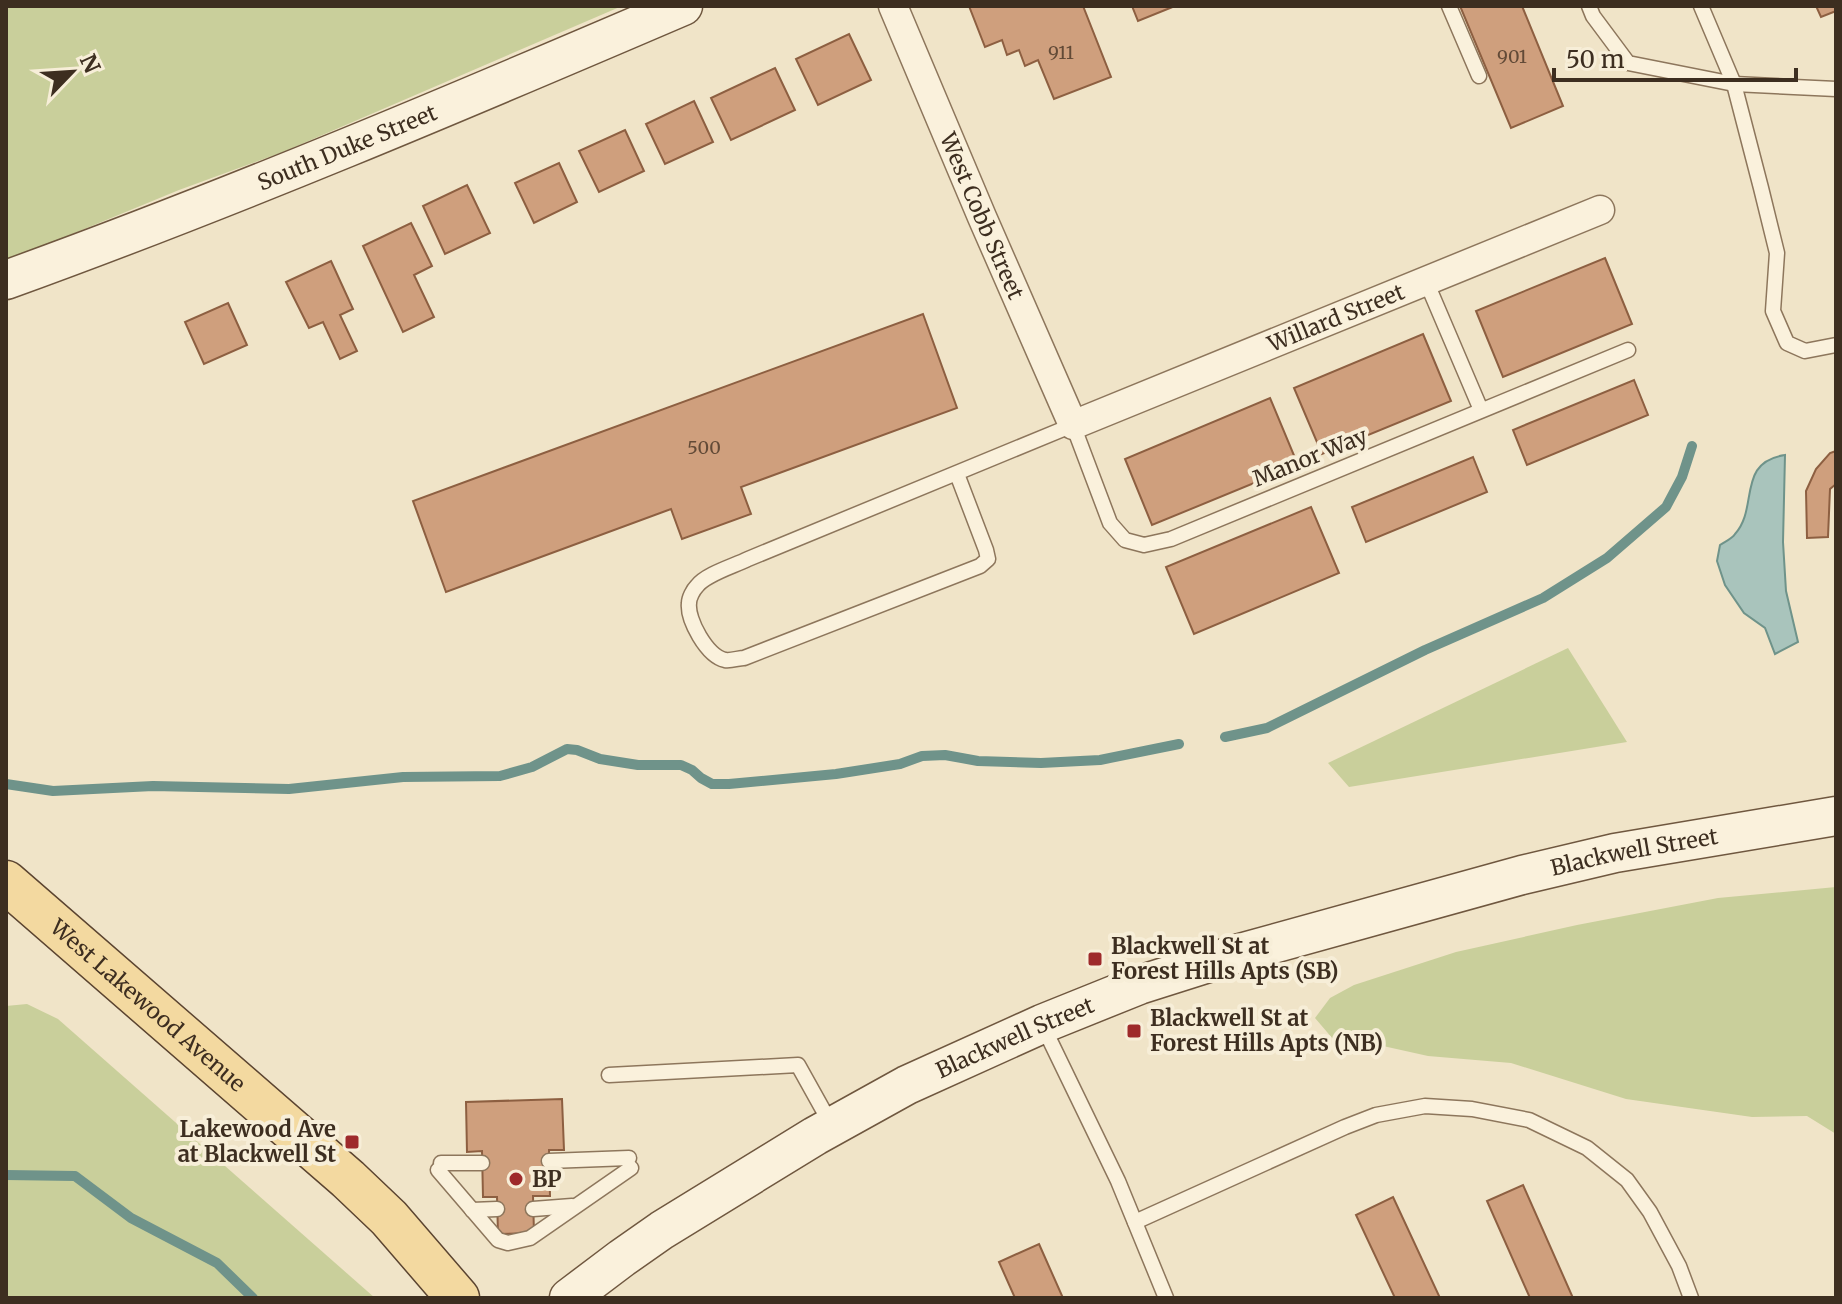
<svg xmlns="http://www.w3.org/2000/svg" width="1842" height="1304" viewBox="0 0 1842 1304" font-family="Merriweather,serif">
	<rect width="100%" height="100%" fill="#f0e4c8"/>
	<g fill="#c9cf9b">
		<path d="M6 6H622L283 152 179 190 48 244 6 260Z"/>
		<path d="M1568 648 1627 742 1349 787 1328 763Z"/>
		<path d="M1836 887V1134L1807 1116 1752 1117 1626 1099 1511 1063 1428 1056 1374 1044 1333 1039 1315 1018 1330 998 1354 985 1456 952 1577 925 1718 898Z"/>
		<path d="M27 1004 58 1019 375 1298H6V1006Z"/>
	</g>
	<path fill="#a9c4bc" stroke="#6f938a" stroke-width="2" d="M1785 455 1783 542 1786 591 1798 642 1775 654 1765 628 1744 613 1725 585 1717 561 1720 545C1724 542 1732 539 1735 534 1759 508 1736 462 1785 455Z"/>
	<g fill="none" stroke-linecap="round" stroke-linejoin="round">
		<g stroke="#6f938a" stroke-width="10">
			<path d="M1225 737 1267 728 1425 650 1543 598 1607 558 1666 507 1682 477 1692 446"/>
			<path d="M6 784 53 791 153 786 289 789 403 777 500 776 532 767 567 749 577 750 600 759 638 765H681L692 770 701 778 712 784H729L836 774 900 764 922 756 945 755 978 761 1041 763 1100 760 1179 744"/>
			<path d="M6 1175 75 1176 131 1218 217 1263 253 1298"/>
		</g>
	</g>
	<g fill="#cf9f7d" stroke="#8d5f41" stroke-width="2">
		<path d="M969 6H1083L1111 77 1054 99 1038 60 1025 66 1019 50 1007 55 1002 40 985 47Z"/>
		<path d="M1132 6H1175L1138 21Z"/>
		<path d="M1460 6H1522L1563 106 1511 128Z"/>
		<path d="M1816 6H1836V11L1821 17Z"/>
		<path d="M849 34 871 80 818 105 796 59Z"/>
		<path d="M775 68 795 110 731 140 711 98Z"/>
		<path d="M694 101 713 142 665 164 646 124Z"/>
		<path d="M625 130 644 171 599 192 579 151Z"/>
		<path d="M559 163 577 202 534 223 515 183Z"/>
		<path d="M467 185 490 233 445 254 423 206Z"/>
		<path d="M411 223 432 266 414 275 434 317 403 332 363 246Z"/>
		<path d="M1605 258 1632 324 1503 377 1476 311Z"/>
		<path d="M331 261 353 309 340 315 357 351 340 359 323 322 309 328 286 282Z"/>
		<path d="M228 303 247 345 204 364 185 322Z"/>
		<path d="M923 314 957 408 741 487 751 514 682 539 671 509 446 592 413 501Z"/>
		<path d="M1423 334 1451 401 1322 454 1294 388Z"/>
		<path d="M1634 380 1648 415 1527 465 1513 430Z"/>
		<path d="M1270 398 1298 465 1152 525 1125 459Z"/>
		<path d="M1836 451V484L1830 489 1828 537 1807 538 1806 491 1816 469 1830 453Z"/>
		<path d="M1473 457 1487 492 1366 542 1352 507Z"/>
		<path d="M1311 507 1339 573 1194 634 1166 567Z"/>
		<path d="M562 1099 564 1150H549L550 1196H533L534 1233 498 1234 497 1197H483L482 1151 467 1152 466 1102Z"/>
		<path d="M1523 1185 1573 1298H1530L1487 1201Z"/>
		<path d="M1393 1197 1440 1298H1395L1356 1215Z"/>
		<path d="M1039 1244 1063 1298H1015L999 1262Z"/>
	</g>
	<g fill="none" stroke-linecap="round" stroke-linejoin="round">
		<defs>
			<g id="lane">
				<path d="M1449 6 1479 76"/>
				<path d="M1589 6 1593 16 1628 63 1734 84 1836 89"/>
				<path d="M1701 6 1734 84 1761 188 1777 253 1773 311 1787 343 1805 351 1836 345"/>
				<path d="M1426 281 1481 410"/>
				<path d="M957 474 986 550 988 559 980 566 744 658C739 658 731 661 725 660 707 656 687 620 689 603 689 598 693 590 697 586 706 574 734 566 748 559L1073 425 1110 523 1125 540 1144 545 1171 539 1628 350"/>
				<path d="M1042 1024 1118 1181 1166 1298"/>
				<path d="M609 1075 798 1065 832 1126"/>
				<path d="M549 1161 629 1158"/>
				<path d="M441 1163H482"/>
				<path d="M438 1170 498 1240 508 1243 530 1238 631 1168"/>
				<path d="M533 1209 572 1206"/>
				<path d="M472 1210 497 1209"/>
				<path d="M1135 1222 1345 1127 1376 1115 1425 1106 1472 1109 1529 1120 1587 1148 1627 1180 1650 1212 1679 1266 1691 1298"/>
			</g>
			<g id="street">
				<path id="s1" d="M893 6 982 217 1073 425 1600 210"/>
			</g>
			<g id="secondary">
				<path id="s2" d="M6 280C235 197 459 102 683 6"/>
				<path id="s3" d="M569 1298 622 1258 662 1230 815 1136 907 1085 1042 1024 1139 985 1240 953 1522 875 1615 853 1836 816"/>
			</g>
			<g id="primary">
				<path id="s4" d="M6 882 348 1179 389 1218 458 1298"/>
			</g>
		</defs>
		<use href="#lane" stroke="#8d765c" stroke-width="17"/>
		<use href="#street" stroke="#8d765c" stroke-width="31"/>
		<use href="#secondary" stroke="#6f573f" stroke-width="41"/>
		<use href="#primary" stroke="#5b4430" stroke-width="45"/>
		<use href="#lane" stroke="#faf1dc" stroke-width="14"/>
		<use href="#street" stroke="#faf1dc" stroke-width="28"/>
		<use href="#secondary" stroke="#faf1dc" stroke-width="38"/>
		<use href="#primary" stroke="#f3d9a0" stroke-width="42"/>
	</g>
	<g fill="#9e2a2b" stroke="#f7eed8" stroke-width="3">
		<rect x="1087" y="951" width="16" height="16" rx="4"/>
		<rect x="1126" y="1023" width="16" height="16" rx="4"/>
		<rect x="344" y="1134" width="16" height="16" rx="4"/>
		<circle cx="516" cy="1179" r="8"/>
	</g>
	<g text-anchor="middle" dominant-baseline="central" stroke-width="8" stroke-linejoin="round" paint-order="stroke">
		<g font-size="18" fill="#624a37">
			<text x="1061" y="52">911</text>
			<text x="1512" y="56">901</text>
			<text x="704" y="447">500</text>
		</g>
		<g font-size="22" fill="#3d2e20" stroke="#f7eed8">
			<text stroke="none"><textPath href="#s2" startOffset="366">South Duke Street</textPath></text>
			<text stroke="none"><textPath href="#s1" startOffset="228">West Cobb Street</textPath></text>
			<text stroke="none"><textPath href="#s1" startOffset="740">Willard Street</textPath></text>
			<text transform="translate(1310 457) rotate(-22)">Manor Way</text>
			<text stroke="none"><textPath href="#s3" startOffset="1166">Blackwell Street</textPath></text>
			<text stroke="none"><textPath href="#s4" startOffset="188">West Lakewood Avenue</textPath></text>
			<text stroke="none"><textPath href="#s3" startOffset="518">Blackwell Street</textPath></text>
		</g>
		<g font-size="22" font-weight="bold" fill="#3d2e20" stroke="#f7eed8" text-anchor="start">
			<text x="1111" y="946">Blackwell St at<tspan x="1111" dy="25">Forest Hills Apts (SB)</tspan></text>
			<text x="1150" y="1018">Blackwell St at<tspan x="1150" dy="25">Forest Hills Apts (NB)</tspan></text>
			<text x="336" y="1129" text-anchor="end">Lakewood Ave<tspan x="336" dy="25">at Blackwell St</tspan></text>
			<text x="532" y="1179">BP</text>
		</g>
	</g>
	<rect width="1842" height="1304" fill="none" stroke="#3d2e20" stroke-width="16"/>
	<g transform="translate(72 72) rotate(65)" stroke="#f7eed8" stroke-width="6" paint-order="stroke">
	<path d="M0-6L14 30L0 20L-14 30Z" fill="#3d2e20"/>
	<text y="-12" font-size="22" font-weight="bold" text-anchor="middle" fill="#3d2e20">N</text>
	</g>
	<path d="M1554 68v12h242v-12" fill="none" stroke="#3d2e20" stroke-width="4"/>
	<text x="1566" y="68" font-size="24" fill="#3d2e20" stroke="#f7eed8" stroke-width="6" paint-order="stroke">50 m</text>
</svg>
